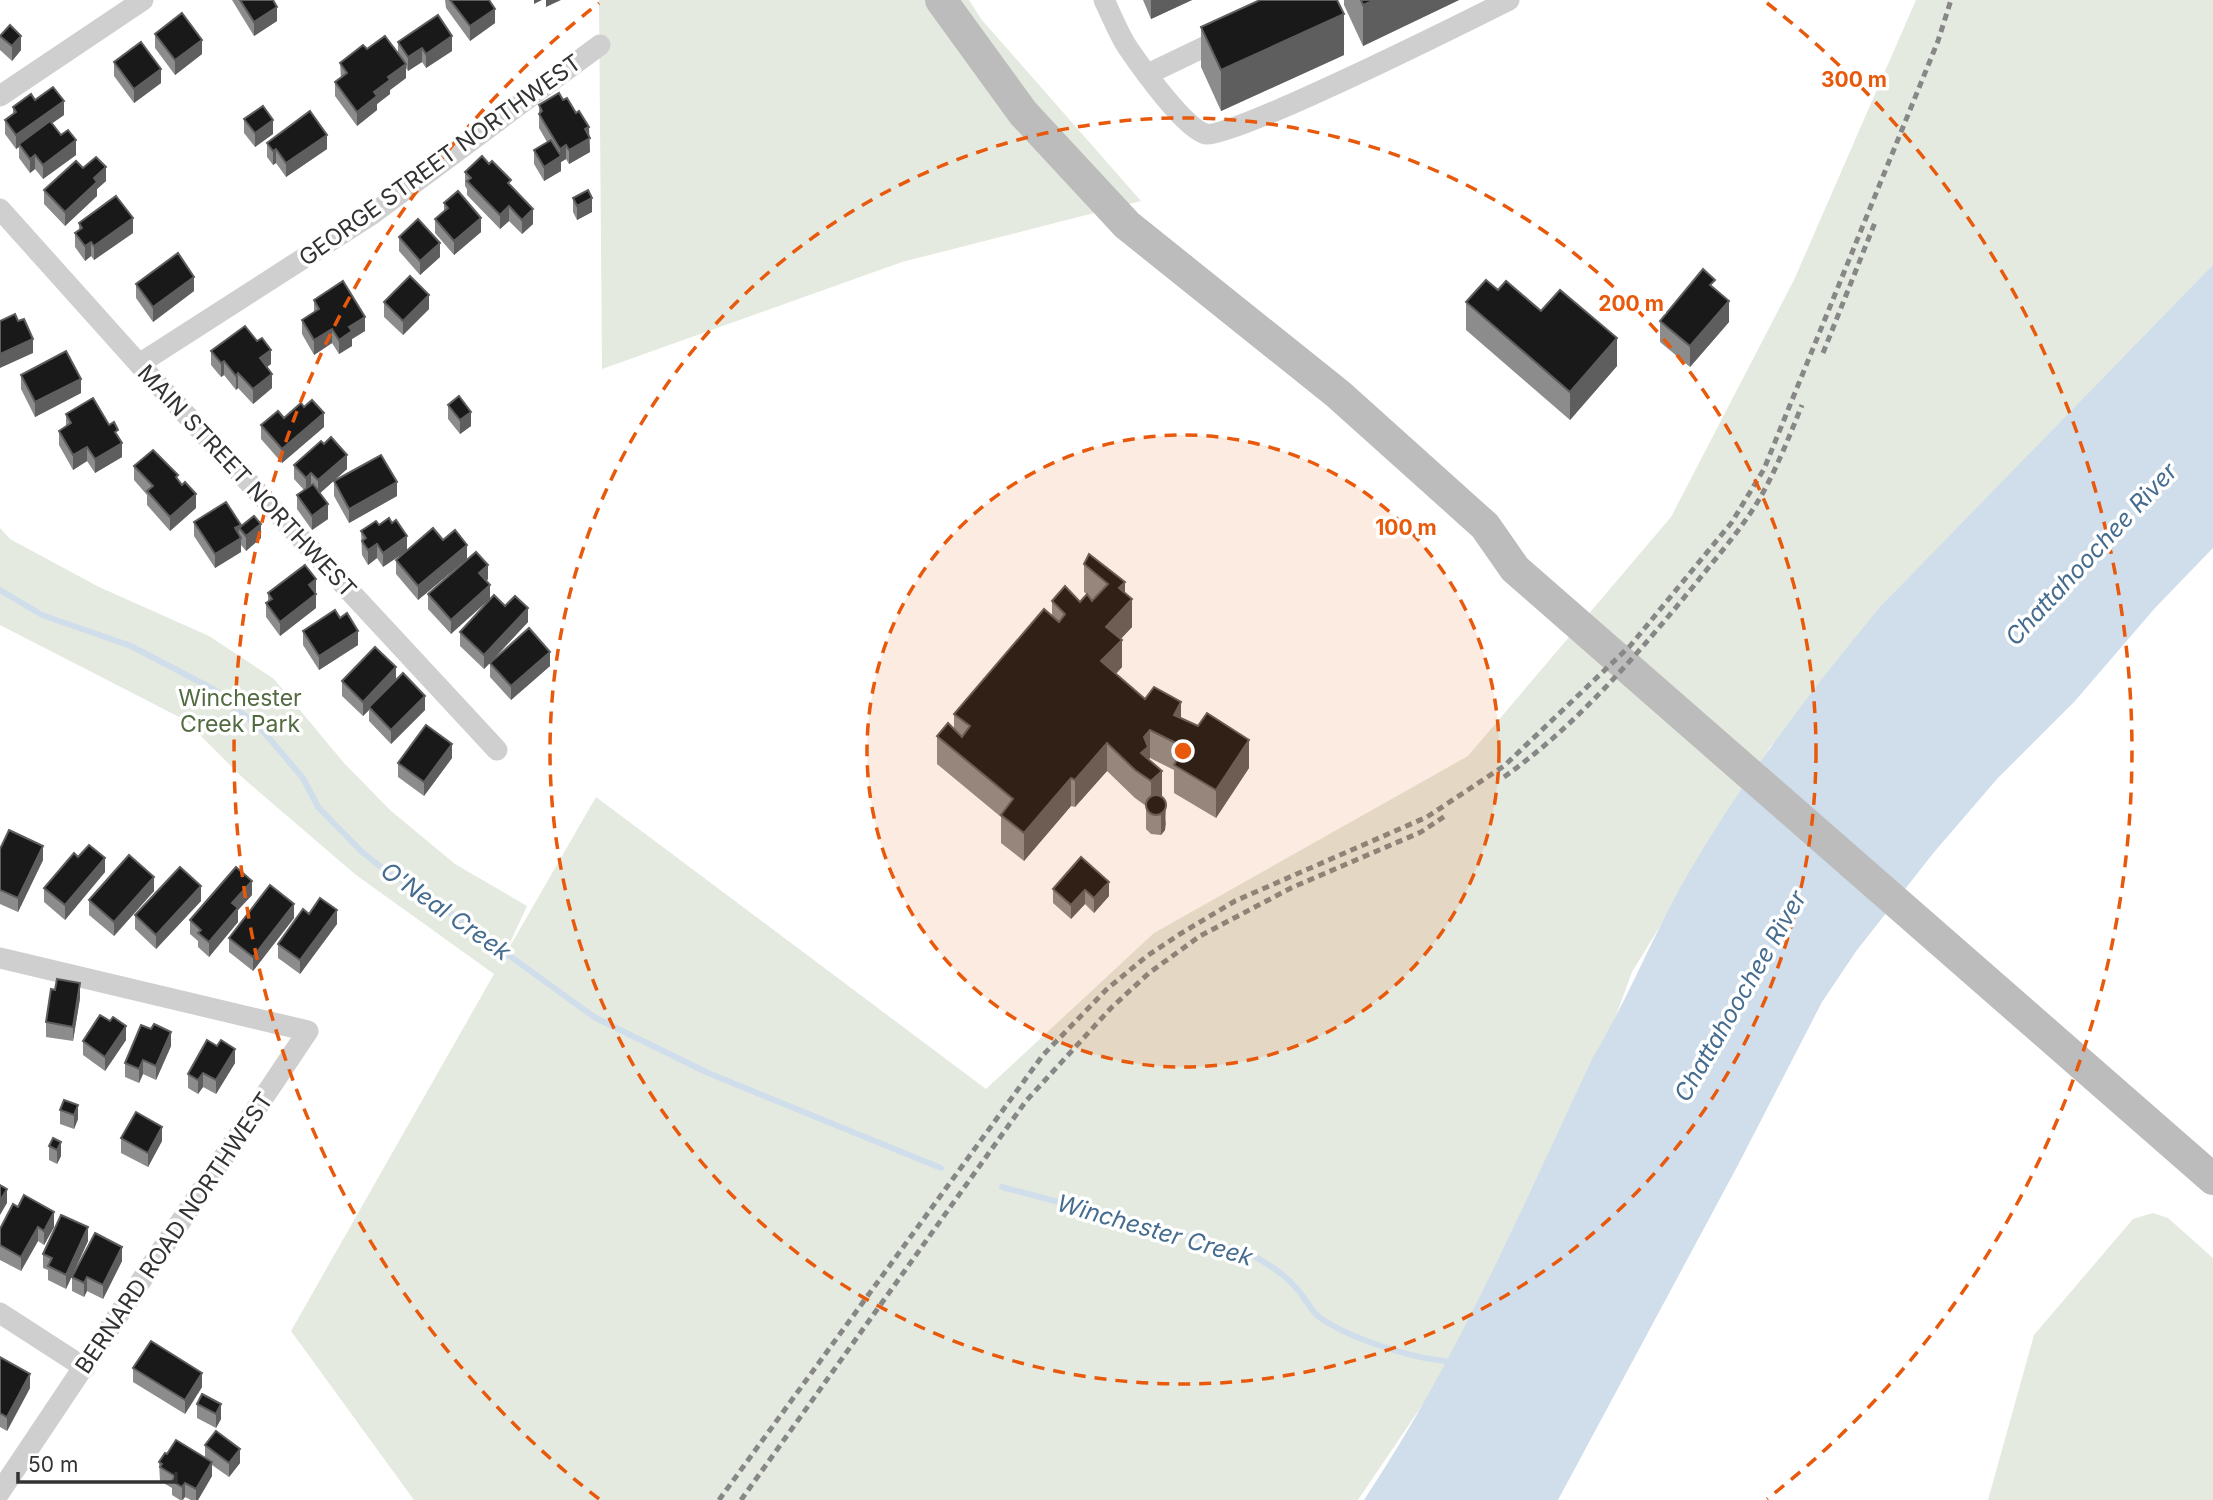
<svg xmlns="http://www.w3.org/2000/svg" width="2213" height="1500" viewBox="0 0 2213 1500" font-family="Inter,sans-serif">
	<rect width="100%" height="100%" fill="#fff"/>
	<g fill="#e4eadf">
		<path d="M599 0H969L981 19 1141 201 902 262 602 369Z"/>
		<path d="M1916 0H2213V305L1770 747 1632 972 1534 1240 1358 1500H414L291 1331 494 974 356 875 243 778 185 720 0 625V528L10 539 99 587 209 636 274 679 344 763 390 810 455 864 527 906 501 962 596 797 986 1089 1154 933 1468 756 1671 517 1794 280Z"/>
		<path d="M2153 1213 2168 1218 2213 1258V1500H1988L2034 1335 2133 1219Z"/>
	</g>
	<path fill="#d0deeb" d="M2213 265V548L2155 608 2075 701 1997 779 1935 851 1857 950 1822 1002 1738 1165 1558 1500H1364C1456 1362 1522 1208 1592 1059 1625 1004 1649 945 1680 888 1737 787 1807 695 1881 606Z"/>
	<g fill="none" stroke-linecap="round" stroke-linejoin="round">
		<g stroke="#d0deeb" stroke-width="6">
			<path d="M0 590 42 615 131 646 215 690 263 731 303 778 318 807 362 852 386 871 441 906 594 1017 708 1073 941 1168"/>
			<path d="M1002 1187 1246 1252C1266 1262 1284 1273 1298 1290 1305 1298 1310 1309 1318 1316 1345 1337 1411 1358 1445 1361"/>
		</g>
		<g stroke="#cfcfcf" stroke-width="21">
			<path d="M1104 0C1112 16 1118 33 1128 48 1141 67 1185 129 1206 134 1230 140 1471 19 1509 0"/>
			<path d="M1148 74 1225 37"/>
			<path d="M0 96 143 0"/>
			<path d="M0 209 139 364 497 750"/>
			<path d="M139 364 371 215 600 45"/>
			<path d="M0 958 308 1031 0 1492"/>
			<path d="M0 1313 85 1368"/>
		</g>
		<path stroke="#bcbcbc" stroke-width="32" d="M941 0 1023 113 1127 225 1338 394 1485 526 1515 569 2213 1179"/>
		<g stroke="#878787" stroke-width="5" stroke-dasharray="7 5" stroke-linecap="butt">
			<path d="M1823 353 1876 220"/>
			<path d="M1504 777C1577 725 1635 657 1692 588 1715 559 1741 530 1760 498 1777 468 1789 437 1802 405"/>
			<path d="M719 1500 1043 1055 1107 989 1147 956 1180 934 1235 901 1427 817 1504 766 1630 646 1732 522 1764 469 1938 41 1951 0"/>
			<path d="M741 1500 1026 1101 1111 1008 1149 973 1200 936 1291 888 1421 832 1445 816"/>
		</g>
	</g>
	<g fill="#8c8c8c">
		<path d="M232 0H273L277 21 254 36Z"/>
		<path d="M445 0H489L495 23 470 41 446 8Z"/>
		<path d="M1143 0H1192L1151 19Z"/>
		<path d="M1344 0H1459L1363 46 1344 5Z"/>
		<path d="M1201 27 1344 55 1221 111 1201 67Z"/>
		<path d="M155 34 202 54 175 75 155 48Z"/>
		<path d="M0 35 21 50 12 61 0 50Z"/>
		<path d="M398 42 452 51 426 68 422 62 408 71 406 68V78L390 90V94L377 104V110L357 126 335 96V82L341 78 340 63 367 49 398 53Z"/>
		<path d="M114 62 161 83 134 103 114 76Z"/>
		<path d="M35 100 64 115 52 123 76 155 43 179 35 169 30 173 19 158V147L16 149 5 134V120L13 115V107Z"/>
		<path d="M539 105 589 136 590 152 569 164 566 159 561 162V171L544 181 534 164V150L547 142 539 128Z"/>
		<path d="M244 119 273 134 255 147 244 133Z"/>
		<path d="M267 143 327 149 286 177 276 163 273 165 267 157Z"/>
		<path d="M83 168 106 181 97 189V196L65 226 44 204V190Z"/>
		<path d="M465 172 511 186 533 224 522 234 509 221 500 229 467 195V189L465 186Z"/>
		<path d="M573 198 592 212 577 220 573 212Z"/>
		<path d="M444 203 481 232 454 255 435 233V219L444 211Z"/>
		<path d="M79 223 133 233 94 260 91 256 85 261 75 247V233L79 230Z"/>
		<path d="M399 237 440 257 420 275 399 251Z"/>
		<path d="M136 284 194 291 153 322 136 298Z"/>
		<path d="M1715 289 1729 322 1690 367 1660 342V321Z"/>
		<path d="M1498 290 1617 366 1570 420 1466 330V302Z"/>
		<path d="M314 300 365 331 352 339V346L339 354 332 343 314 355 302 334V320L314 312Z"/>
		<path d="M384 302 429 309 403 335 384 317Z"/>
		<path d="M211 351 271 364 267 367 272 388 253 404 238 388 236 390 224 375 221 377 211 365Z"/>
		<path d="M21 375 81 393 35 417 21 389Z"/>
		<path d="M448 405 471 426 460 434 448 419Z"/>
		<path d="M304 407 324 427 282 463 261 439V425L284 418Z"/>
		<path d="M66 414 109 425 118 437 122 457 95 473 87 461 73 470 59 445V431L66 426Z"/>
		<path d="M294 465 347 469 320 493 328 519 312 530 297 509V495L304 490 294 479Z"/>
		<path d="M134 466 178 480 196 508 170 531 147 505V495L134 480Z"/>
		<path d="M334 481 397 496 349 523 334 496Z"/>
		<path d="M389 518 383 567 377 558 368 565 362 555 361 531 379 525Z"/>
		<path d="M194 522 241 527 261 538 246 551 241 545V552L215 568 194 536Z"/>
		<path d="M443 540 467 559 418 600 396 574V560Z"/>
		<path d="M1084 564 1125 593 1132 627 1121 639 1122 667 1116 674 1145 699 1181 718 1249 768 1216 818 1174 793V770L1150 758 1148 759 1162 798 1166 824 1165 830 1161 835 1151 834 1146 829V806L1135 798 1107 771 1075 807 1071 806 1024 861 1001 843V817L937 764V736L954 729V714L1052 616V601L1080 602 1087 594 1084 592Z"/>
		<path d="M488 579 451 634 428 609V594Z"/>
		<path d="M268 593 316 594V608L280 636 266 617V603L268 602Z"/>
		<path d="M505 606 528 622 493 660 550 666 511 700 490 677V663L484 669 460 646V632Z"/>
		<path d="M303 631 358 645 319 670 303 645Z"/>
		<path d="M396 679 425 710 391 744 369 721V710L363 716 342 696V681Z"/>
		<path d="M452 758 424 796 398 777V763Z"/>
		<path d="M0 849 43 860 18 912 0 904Z"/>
		<path d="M78 857 105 872 65 920 44 902V888Z"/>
		<path d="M1109 882V896L1094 913 1085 904 1071 919 1053 903V889Z"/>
		<path d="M154 891 114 936 89 915V900Z"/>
		<path d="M252 895 238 910V922L209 957 198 947V941L190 934V920Z"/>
		<path d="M201 901 156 949 135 929V915Z"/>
		<path d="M309 914 337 924 300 974 278 958V944Z"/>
		<path d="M294 918 253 971 229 952V938Z"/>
		<path d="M80 998 73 1041 46 1037V1022Z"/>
		<path d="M126 1040 105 1071 83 1055V1041Z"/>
		<path d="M171 1046 156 1080 143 1074 139 1083 125 1077V1063Z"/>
		<path d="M217 1046 235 1063 216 1094 203 1087 198 1094 188 1088V1074Z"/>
		<path d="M64 1100 78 1119 74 1129 60 1124V1110Z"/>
		<path d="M53 1138 61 1156 57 1164 49 1160V1146Z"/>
		<path d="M121 1138 162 1141 148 1167 121 1153Z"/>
		<path d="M54 1227 44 1245 38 1241 21 1271 0 1260V1229Z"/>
		<path d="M88 1241 66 1289 48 1280V1270L43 1268V1254Z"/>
		<path d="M122 1261 103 1299 87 1291 84 1297 72 1291V1277Z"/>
		<path d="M0 1357 30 1388 7 1431 0 1427Z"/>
		<path d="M133 1368 202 1387 185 1414 133 1382Z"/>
		<path d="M202 1394 221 1419 216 1428 197 1418V1404Z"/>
		<path d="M205 1445 240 1463 229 1477 212 1465V1476L198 1500H191L185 1497 183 1500H180L172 1495V1488L160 1481 159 1462 167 1454 205 1457Z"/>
	</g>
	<g fill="#5e5e5e">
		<path d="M534 0H542L534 4Z"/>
		<path d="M546 0H561L546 7Z"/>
		<path d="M1151 0H1192L1151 19Z"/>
		<path d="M1375 0H1459L1363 46V5Z"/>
		<path d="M277 7V21L254 36V22Z"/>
		<path d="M495 9V23L470 41V26Z"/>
		<path d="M1344 14V55L1221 111V70Z"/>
		<path d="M21 36V50L12 61V46Z"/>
		<path d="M452 36V51L426 68V54Z"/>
		<path d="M202 40V54L175 75V60Z"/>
		<path d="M422 48V62L408 71V57Z"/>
		<path d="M406 64V78L390 90V94L377 104V110L357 126V112L388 77Z"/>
		<path d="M161 69V83L134 103V89Z"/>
		<path d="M64 101V115L20 146 19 144V147L16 149V135Z"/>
		<path d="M273 120V134L255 147V133Z"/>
		<path d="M589 127 590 152 569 164V150L585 129Z"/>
		<path d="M327 135V149L286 177V163Z"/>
		<path d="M76 140V155L43 179V165Z"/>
		<path d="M566 145V159L561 162V171L544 181V167L560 157V149Z"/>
		<path d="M276 149V163L273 165V151Z"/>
		<path d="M35 155V169L30 173V159Z"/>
		<path d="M106 167V181L97 189V196L65 226V212L94 178Z"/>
		<path d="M592 198V212L577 220V206Z"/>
		<path d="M509 206V221L500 229V215Z"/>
		<path d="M533 209V224L522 234V220Z"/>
		<path d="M133 218V233L94 260V246Z"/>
		<path d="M481 218V232L454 255V241Z"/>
		<path d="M91 242V256L85 261V246Z"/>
		<path d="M440 243V257L420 275V261Z"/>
		<path d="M194 277V291L153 322V307Z"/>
		<path d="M429 295V309L403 335V321Z"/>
		<path d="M1729 301V322L1690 367V346Z"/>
		<path d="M365 317V331L352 339V346L339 354V340L349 327Z"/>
		<path d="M332 329V343L314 355V340Z"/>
		<path d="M1617 338V366L1570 420V392Z"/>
		<path d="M33 339V353L0 368V354Z"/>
		<path d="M271 350V364L260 372V358Z"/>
		<path d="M224 361V375L221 377V363Z"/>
		<path d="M238 373V388L236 390V376Z"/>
		<path d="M272 374V388L253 404V389Z"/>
		<path d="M81 379V393L35 417V402Z"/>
		<path d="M471 412V426L460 434V420Z"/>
		<path d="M324 413V427L282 463V449Z"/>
		<path d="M122 443V457L95 473V459Z"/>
		<path d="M87 447V461L73 470V455Z"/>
		<path d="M347 455V469L318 495V480Z"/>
		<path d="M311 473V487L306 492V478Z"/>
		<path d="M397 482V496L349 523V509Z"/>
		<path d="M196 494V508L170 531V517Z"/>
		<path d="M328 504V519L312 530V516Z"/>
		<path d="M261 524V538L246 551V536Z"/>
		<path d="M241 525V530L239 528V539L241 538V552L215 568V554L235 528Z"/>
		<path d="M407 536V551L383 567V553Z"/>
		<path d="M377 544V558L368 565V550Z"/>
		<path d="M467 545V559L418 600V586Z"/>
		<path d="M488 565V579L479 587V573Z"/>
		<path d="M316 579V593L309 585Z"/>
		<path d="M1125 582V606L1132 599V627L1106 654V627L1119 588Z"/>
		<path d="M490 585V599L451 634V620Z"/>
		<path d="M316 594V608L280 636V622Z"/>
		<path d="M528 608V622L484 669V655Z"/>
		<path d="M358 631V645L319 670V656Z"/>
		<path d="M1122 640V667L1101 689V661Z"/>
		<path d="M550 652V666L511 700V686Z"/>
		<path d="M396 667V681L369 707V710L363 716V702Z"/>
		<path d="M425 696V710L391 744V730Z"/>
		<path d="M1181 702V730L1174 715Z"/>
		<path d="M1150 730V758L1148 760 1141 753 1144 737Z"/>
		<path d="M1249 740V768L1216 818V790Z"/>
		<path d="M1107 743V771L1075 807V780Z"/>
		<path d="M452 744V758L424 796V782Z"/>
		<path d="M1162 771V799L1151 809V781Z"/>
		<path d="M1071 778V806L1024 861V833Z"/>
		<path d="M1166 803 1165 830 1161 835V814Z"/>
		<path d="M43 846V860L18 912V898Z"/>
		<path d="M105 858V872L65 920V905Z"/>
		<path d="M154 877V891L114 936V922Z"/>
		<path d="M252 881V895L238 910V922L209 957V942L232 903Z"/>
		<path d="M1109 882V896L1094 913V898Z"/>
		<path d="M201 886V901L156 949V935Z"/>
		<path d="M1085 890V904L1071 919V905Z"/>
		<path d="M294 904V918L253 971V957Z"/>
		<path d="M337 910V924L300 974V960Z"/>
		<path d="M80 983V998L73 1041V1027Z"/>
		<path d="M126 1026V1040L105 1071V1057Z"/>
		<path d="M171 1032V1046L156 1080V1066Z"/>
		<path d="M235 1049V1063L216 1094V1080Z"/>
		<path d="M143 1060V1074L139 1083V1069Z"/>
		<path d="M203 1073V1087L198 1094V1080Z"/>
		<path d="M78 1105V1119L74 1129V1115Z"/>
		<path d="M162 1127V1141L148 1167V1153Z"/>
		<path d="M61 1142V1156L57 1164V1150Z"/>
		<path d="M7 1189V1203L0 1215V1201Z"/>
		<path d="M54 1212V1227L44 1245V1231Z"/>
		<path d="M38 1227V1241L21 1271V1257Z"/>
		<path d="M88 1227V1241L66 1289V1275Z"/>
		<path d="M122 1247V1261L103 1299V1285Z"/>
		<path d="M87 1277V1291L84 1297V1283Z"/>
		<path d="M202 1373V1387L185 1414V1400Z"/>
		<path d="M30 1374V1388L7 1431V1417Z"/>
		<path d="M221 1404V1419L216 1428V1414Z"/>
		<path d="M240 1449V1463L229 1477V1463Z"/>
		<path d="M212 1462V1476L198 1500H196V1489Z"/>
		<path d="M185 1483V1497L182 1500V1487Z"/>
	</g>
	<g fill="#191919" stroke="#5e5e5e" stroke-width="2">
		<path d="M240 0H273L277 7 254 22Z"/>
		<path d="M450 0H489L495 9 470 26Z"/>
		<path d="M1260 0H1337L1344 14 1221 70 1201 27Z"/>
		<path d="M1361 0H1375L1363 5Z"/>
		<path d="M182 13 202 40 175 60 155 34Z"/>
		<path d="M438 15 452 36 426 54 422 48 408 57 398 42Z"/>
		<path d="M10 25 21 36 12 46 0 36Z"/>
		<path d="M385 36 406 64 388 77 390 80 374 92 377 96 357 112 335 82 347 73 340 63 363 45 367 49Z"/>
		<path d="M141 42 161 69 134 89 114 62Z"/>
		<path d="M53 87 64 101 16 135 5 120 16 112 13 107 31 94 35 100Z"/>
		<path d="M559 93 563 100 567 98 576 113 579 111 589 127 585 129 590 138 569 150 566 145 560 149 539 114 542 111 539 105Z"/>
		<path d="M263 106 273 120 255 133 244 119Z"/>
		<path d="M310 111 327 135 286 163 276 149 273 151 267 143Z"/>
		<path d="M50 121 61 135 68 130 76 140 43 165 35 155 30 159 19 144Z"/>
		<path d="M551 140 561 156 544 167 534 150Z"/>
		<path d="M482 156 489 164 492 161 511 180 508 183 533 209 522 220 509 206 500 215 467 181 471 178 465 172Z"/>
		<path d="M96 157 106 167 94 178 97 182 65 212 44 190 76 161 83 168Z"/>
		<path d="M588 190 592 198 577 206 573 198Z"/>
		<path d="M458 191 481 218 454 241 435 219 448 208 444 203Z"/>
		<path d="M116 196 133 218 94 246 91 242 85 246 75 233 82 228 79 223Z"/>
		<path d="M418 219 440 243 420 261 399 237Z"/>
		<path d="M178 253 194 277 153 307 136 284Z"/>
		<path d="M1703 269 1715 280 1710 285 1729 301 1690 346 1660 321Z"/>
		<path d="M410 276 429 295 403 321 384 302Z"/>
		<path d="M1486 280 1498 290 1506 281 1541 311 1560 290 1617 338 1570 392 1466 302Z"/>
		<path d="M343 281 365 317 349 327 352 331 339 340 332 329 314 340 302 320 319 309 314 300Z"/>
		<path d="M15 314 18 321 24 319 33 339 0 354V321Z"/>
		<path d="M245 326 257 341 262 338 271 350 260 358 272 374 253 389 238 373 236 376 224 361 221 363 211 351Z"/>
		<path d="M66 351 81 379 35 402 21 375Z"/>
		<path d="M459 396 471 412 460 420 448 405Z"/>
		<path d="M93 398 109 425 114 422 118 430 115 432 122 443 95 459 87 447 73 455 59 431 71 423 66 414Z"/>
		<path d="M312 400 324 413 282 449 261 425 278 411 284 418 301 403 304 407Z"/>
		<path d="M331 437 347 455 318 480 311 473 306 478 294 465 321 441 324 444Z"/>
		<path d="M153 450 178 475 176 477 182 485 185 482 196 494 170 517 147 491 153 486 134 466Z"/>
		<path d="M381 455 397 482 349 509 334 481Z"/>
		<path d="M313 484 328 504 312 516 297 495Z"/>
		<path d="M226 502 241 525 235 528 241 538 215 554 194 522Z"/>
		<path d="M254 516 261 524 246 536 239 528Z"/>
		<path d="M389 518 392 523 396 520 407 536 383 553 377 544 368 550 362 541 366 538 361 531 376 521 379 525Z"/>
		<path d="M433 528 443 540 455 530 467 545 418 586 396 560Z"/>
		<path d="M476 552 488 565 479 573 490 585 451 620 428 594Z"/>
		<path d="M1089 554 1125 582 1119 588 1132 599 1106 627 1122 640 1101 661 1145 699 1154 687 1181 702 1174 715 1198 726 1207 713 1249 740 1216 790 1174 765 1184 747 1150 730 1144 737 1148 747 1141 753 1162 771 1151 781 1135 770 1107 743 1075 780 1071 778 1024 833 1001 815 1013 799 937 736 948 723 962 737 970 726 954 714 1044 609 1059 622 1065 614 1052 601 1065 586 1080 602 1087 594 1092 601 1108 584 1084 564Z"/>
		<path d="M305 565 316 579 309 585 316 594 280 622 266 603 272 599 268 593Z"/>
		<path d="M494 595 505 606 515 596 528 608 484 655 460 632Z"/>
		<path d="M335 610 340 618 347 613 358 631 319 656 303 631Z"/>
		<path d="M529 628 550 652 511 686 490 663Z"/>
		<path d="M375 647 396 667 363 702 342 681Z"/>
		<path d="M403 673 425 696 391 730 369 707Z"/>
		<path d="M426 725 452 744 424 782 398 763Z"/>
		<circle cx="1156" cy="805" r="10"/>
		<path d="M9 830 43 846 18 898 0 890V849Z"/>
		<path d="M89 845 105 858 65 905 44 888 74 853 78 857Z"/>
		<path d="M129 855 154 877 114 922 89 900Z"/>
		<path d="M1081 857 1109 882 1094 898 1085 890 1071 905 1053 889Z"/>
		<path d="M180 867 201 886 156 935 135 915Z"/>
		<path d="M236 867 252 881 232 903 238 908 209 942 198 933 201 930 190 920Z"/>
		<path d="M270 885 294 904 253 957 229 938Z"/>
		<path d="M320 898 337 910 300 960 278 944 303 909 309 914Z"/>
		<path d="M57 979 80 983 73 1027 46 1022 51 989 55 990Z"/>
		<path d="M100 1015 110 1021 113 1017 126 1026 105 1057 83 1041Z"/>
		<path d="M154 1024 171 1032 156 1066 143 1060 139 1069 125 1063 141 1025 151 1029Z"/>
		<path d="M207 1040 217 1046 221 1040 235 1049 216 1080 203 1073 198 1080 188 1074Z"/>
		<path d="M64 1100 78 1105 74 1115 60 1110Z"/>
		<path d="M136 1112 162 1127 148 1153 121 1138Z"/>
		<path d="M53 1138 61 1142 57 1150 49 1146Z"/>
		<path d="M0 1185 7 1189 0 1201Z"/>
		<path d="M24 1195 54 1212 44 1231 38 1227 21 1257 0 1245V1229L13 1204 18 1207Z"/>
		<path d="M61 1215 88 1227 66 1275 48 1266 52 1258 43 1254Z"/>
		<path d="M95 1233 122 1247 103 1285 87 1277 84 1283 72 1277Z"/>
		<path d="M151 1341 202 1373 185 1400 133 1368Z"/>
		<path d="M0 1357 30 1374 7 1417 0 1413Z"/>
		<path d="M202 1394 221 1404 216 1414 197 1404Z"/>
		<path d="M216 1431 240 1449 229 1463 205 1445Z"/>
		<path d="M176 1440 212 1462 196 1489 185 1483 182 1487 172 1481 175 1476 160 1467 162 1464 159 1462 165 1453 167 1454Z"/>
	</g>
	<circle cx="1183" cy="751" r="316" fill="#e8590c" fill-opacity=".12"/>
	<g fill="none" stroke="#e8590c" stroke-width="3.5" stroke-dasharray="12 9">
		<circle cx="1183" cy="751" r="316"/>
		<circle cx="1183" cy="751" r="633"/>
		<path d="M599 1499A949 949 0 0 1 599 3M1767 3A949 949 0 0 1 1767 1499"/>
	</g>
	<g text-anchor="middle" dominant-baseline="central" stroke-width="7" stroke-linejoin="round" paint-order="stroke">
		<g font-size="23" fill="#323232" stroke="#fff">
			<text transform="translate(440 160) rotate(-36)">GEORGE STREET NORTHWEST</text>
			<text transform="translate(247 481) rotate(47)">MAIN STREET NORTHWEST</text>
			<text transform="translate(174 1233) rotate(-56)">BERNARD ROAD NORTHWEST</text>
		</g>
		<g font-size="23" fill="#526b42" stroke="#fff">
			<text x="240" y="698">Winchester<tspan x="240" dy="26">Creek Park</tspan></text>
		</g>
		<g font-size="24" font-style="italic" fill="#456c8f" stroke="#fff">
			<text transform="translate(2091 554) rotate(-47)">Chattahoochee River</text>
			<text transform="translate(446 911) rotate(35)">O'Neal Creek</text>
			<text transform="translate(1740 996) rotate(-60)">Chattahoochee River</text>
			<text transform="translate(1155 1230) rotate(16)">Winchester Creek</text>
		</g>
	</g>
	<circle cx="1183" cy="751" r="10" fill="#e8590c" stroke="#fff" stroke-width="3.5"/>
	<g font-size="21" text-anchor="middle" font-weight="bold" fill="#e8590c" stroke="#fff" stroke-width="7" stroke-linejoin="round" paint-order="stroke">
		<text x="1854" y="87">300 m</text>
		<text x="1631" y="311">200 m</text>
		<text x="1406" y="535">100 m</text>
	</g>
	<path d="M18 1472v10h158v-10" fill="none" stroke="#323232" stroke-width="3.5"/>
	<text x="28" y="1472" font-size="21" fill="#323232" stroke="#ffffff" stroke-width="5" paint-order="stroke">50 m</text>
</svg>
